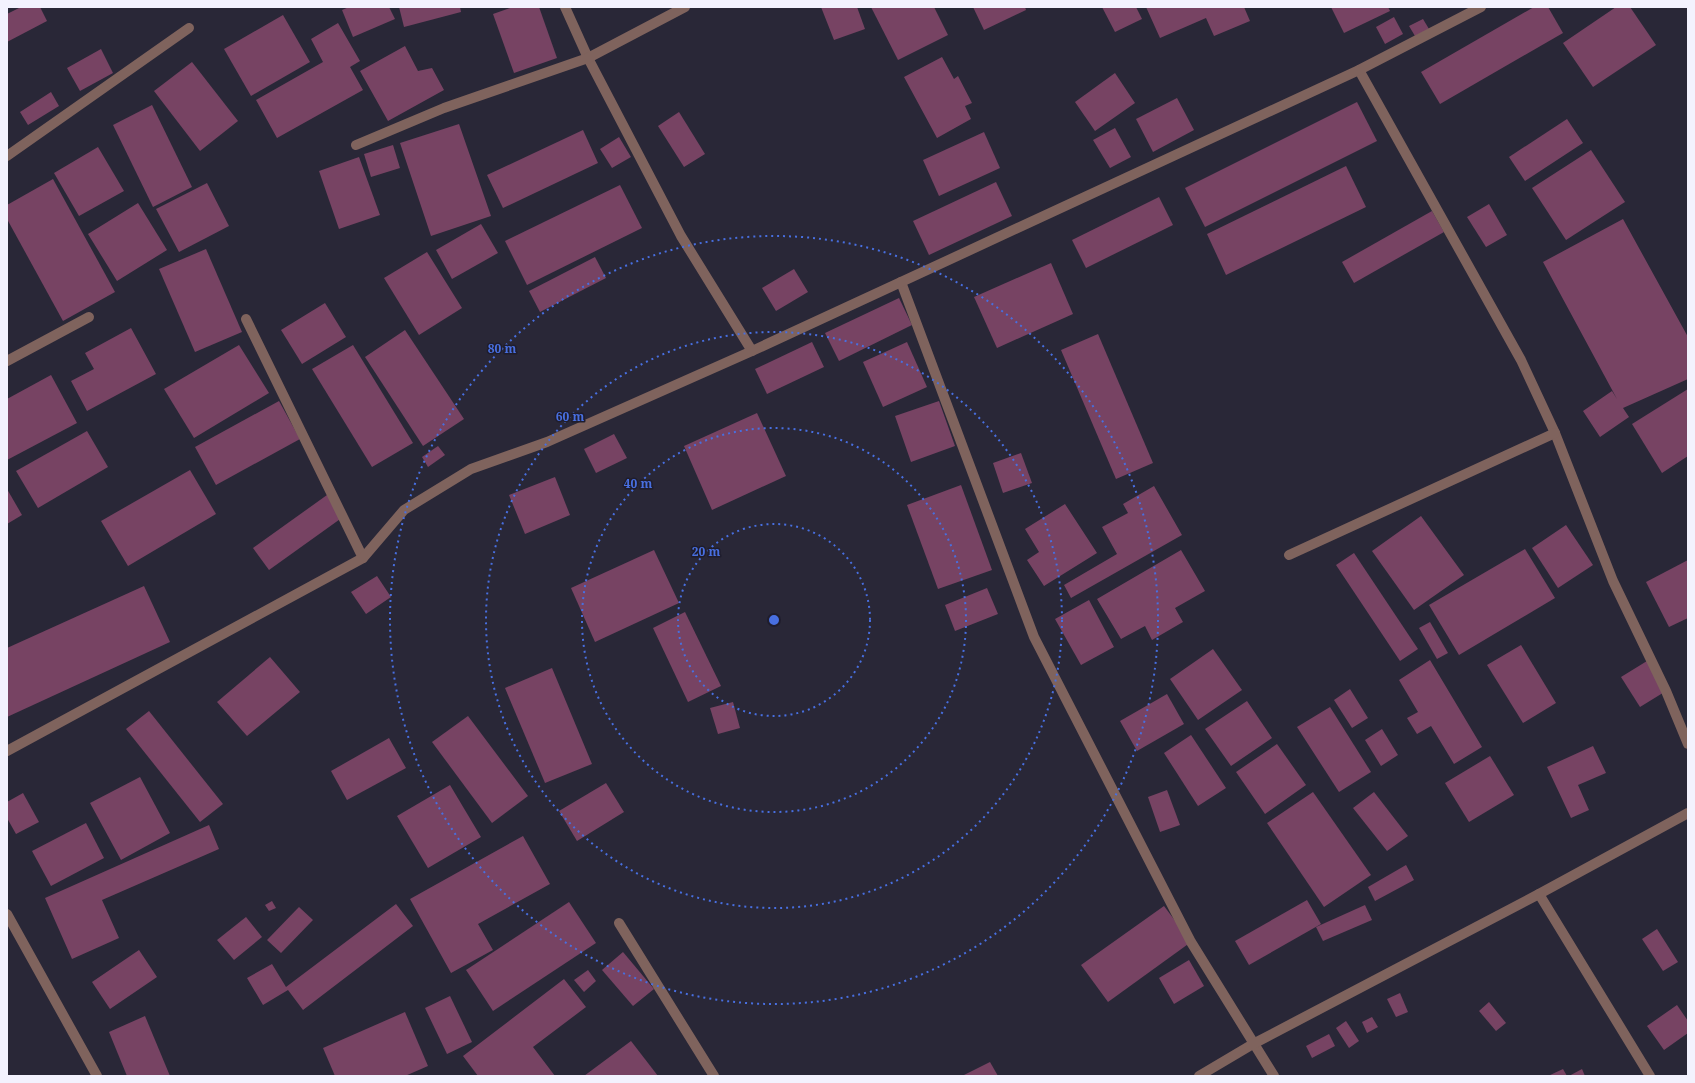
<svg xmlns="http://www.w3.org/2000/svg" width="1695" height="1083" viewBox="0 0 1695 1083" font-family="'Noto Serif',serif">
	<rect width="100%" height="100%" fill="#292737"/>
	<g fill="#774363">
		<path d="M21 7H40L47 21 7 42V14Z"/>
		<path d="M349 7H389L395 19 353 37 342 10Z"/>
		<path d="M399 7H460L461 12 404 27Z"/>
		<path d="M513 7H539L557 58 514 73 493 14Z"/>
		<path d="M821 7H857L865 29 834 40Z"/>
		<path d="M871 7H934L948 35 898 60Z"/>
		<path d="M973 7H1025L1026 10 984 30Z"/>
		<path d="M1102 7H1136L1142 19 1115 32Z"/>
		<path d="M1146 7H1244L1250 21 1214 36 1206 18 1160 38Z"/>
		<path d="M1331 7H1388L1390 11 1344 33Z"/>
		<path d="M1534 7H1548L1563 33 1440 104 1421 72Z"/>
		<path d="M1616 7H1630L1656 45 1593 87 1563 43Z"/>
		<path d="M283 15 310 62 251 96 224 49Z"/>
		<path d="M1394 17 1403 34 1385 44 1376 27Z"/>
		<path d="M1423 19 1429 29 1415 36 1409 26Z"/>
		<path d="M338 23 360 61 350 67 363 90 277 138 256 100 323 62 311 39Z"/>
		<path d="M405 46 418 71 432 68 444 90 388 121 360 71Z"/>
		<path d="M101 49 113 73 80 91 67 68Z"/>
		<path d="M942 57 954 79 958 76 972 103 965 106 971 119 937 138 904 77Z"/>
		<path d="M192 62 238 121 200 151 154 91Z"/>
		<path d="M1115 73 1135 103 1095 131 1075 102Z"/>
		<path d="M51 92 59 106 28 125 20 112Z"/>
		<path d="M1177 98 1194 130 1153 152 1136 119Z"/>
		<path d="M1357 102 1377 141 1205 227 1185 188Z"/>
		<path d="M152 105 192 187 153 207 113 125Z"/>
		<path d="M679 112 705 154 684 167 658 126Z"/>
		<path d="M1567 119 1583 143 1525 181 1509 157Z"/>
		<path d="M459 124 491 216 431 236 400 143Z"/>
		<path d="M1115 128 1131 157 1110 168 1093 140Z"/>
		<path d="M583 130 598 163 503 208 487 175Z"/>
		<path d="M984 132 1000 168 939 196 923 160Z"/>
		<path d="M619 137 631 157 612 168 600 149Z"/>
		<path d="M393 145 400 168 371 177 364 154Z"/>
		<path d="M98 147 124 191 79 216 54 173Z"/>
		<path d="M1591 150 1625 202 1566 240 1532 188Z"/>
		<path d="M359 157 380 215 339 229 319 171Z"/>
		<path d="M1346 166 1366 207 1226 275 1207 234Z"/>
		<path d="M53 179 115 292 63 321 7 219V205Z"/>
		<path d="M996 182 1012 216 929 255 913 221Z"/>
		<path d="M207 183 229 226 179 252 156 209Z"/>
		<path d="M620 185 642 228 527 285 505 241Z"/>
		<path d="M1159 197 1173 225 1086 268 1072 240Z"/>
		<path d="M138 203 167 250 117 281 88 234Z"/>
		<path d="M1489 204 1507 235 1486 247 1467 217Z"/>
		<path d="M1432 211 1444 232 1354 283 1342 262Z"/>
		<path d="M1623 219 1688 337V379L1623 408 1629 417 1600 437 1583 411 1612 391 1617 399 1543 262Z"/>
		<path d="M481 224 498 253 452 279 436 250Z"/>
		<path d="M206 249 242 332 195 352 159 269Z"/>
		<path d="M427 252 462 308 419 335 384 278Z"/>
		<path d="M595 257 606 278 540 312 529 291Z"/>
		<path d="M1051 263 1073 314 997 348 974 297Z"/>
		<path d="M794 269 808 292 776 311 762 288Z"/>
		<path d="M899 298 912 325 839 361 825 333Z"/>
		<path d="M325 303 346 337 302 364 281 330Z"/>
		<path d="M131 328 156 374 87 411 71 381 94 369 85 353Z"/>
		<path d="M405 330 464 419 423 446 365 357Z"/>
		<path d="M1098 334 1153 463 1116 479 1061 350Z"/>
		<path d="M812 342 824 367 767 394 755 369Z"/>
		<path d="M907 342 927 387 883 407 863 362Z"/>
		<path d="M239 345 269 393 194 438 164 389Z"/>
		<path d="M353 345 413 443 372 467 312 369Z"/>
		<path d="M51 375 77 423 7 460V399Z"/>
		<path d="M1688 389V456L1662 473 1632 424Z"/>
		<path d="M279 401 300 439 216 485 195 447Z"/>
		<path d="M939 401 955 446 911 462 895 416Z"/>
		<path d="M757 413 786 476 712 510 684 446Z"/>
		<path d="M87 431 108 467 38 508 16 471Z"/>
		<path d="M614 434 627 458 596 473 584 449Z"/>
		<path d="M438 446 445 455 428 467 422 457Z"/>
		<path d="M1021 453 1032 483 1003 493 993 463Z"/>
		<path d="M190 470 216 514 128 566 101 521Z"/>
		<path d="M555 477 570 515 525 534 509 495Z"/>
		<path d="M961 485 992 570 938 589 907 505Z"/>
		<path d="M1154 486 1182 535 1071 598 1064 585 1117 554 1102 527 1128 513 1123 504Z"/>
		<path d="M7 489 22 515 7 524Z"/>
		<path d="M327 495 343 517 269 570 253 548Z"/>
		<path d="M1065 504 1097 553 1044 586 1027 560 1039 552 1025 529Z"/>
		<path d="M1421 516 1464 575 1414 610 1372 551Z"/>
		<path d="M1566 525 1593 565 1558 588 1532 548Z"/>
		<path d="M1525 549 1555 598 1459 655 1429 605Z"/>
		<path d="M654 550 679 603 595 642 571 588Z"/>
		<path d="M1181 550 1205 591 1175 608 1183 622 1152 640 1145 626 1121 639 1097 599Z"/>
		<path d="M1354 553 1418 649 1400 661 1336 565Z"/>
		<path d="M1688 560V618L1669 627 1646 582Z"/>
		<path d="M377 576 391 597 366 614 351 592Z"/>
		<path d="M144 586 170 642 7 717V648Z"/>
		<path d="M987 588 998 614 955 631 945 605Z"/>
		<path d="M1089 600 1114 647 1081 665 1055 619Z"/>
		<path d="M685 612 721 686 688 702 653 628Z"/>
		<path d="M1430 622 1448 653 1437 659 1419 628Z"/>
		<path d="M1521 645 1556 703 1523 723 1487 665Z"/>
		<path d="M1213 649 1242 690 1198 720 1170 679Z"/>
		<path d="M270 657 300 692 247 736 217 702Z"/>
		<path d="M1430 660 1482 747 1454 764 1431 726 1417 734 1407 718 1418 712 1399 680Z"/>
		<path d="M1647 661 1666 691 1640 707 1621 677Z"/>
		<path d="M552 668 592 764 545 783 505 688Z"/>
		<path d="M1350 689 1368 718 1352 728 1334 700Z"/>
		<path d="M1167 694 1184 724 1137 751 1120 721Z"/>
		<path d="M1247 701 1272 738 1231 766 1205 729Z"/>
		<path d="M733 702 740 728 718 734 710 708Z"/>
		<path d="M1330 707 1371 772 1339 792 1297 727Z"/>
		<path d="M149 711 223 804 200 822 126 729Z"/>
		<path d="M468 716 528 796 492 823 432 742Z"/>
		<path d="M1382 729 1398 755 1381 766 1365 740Z"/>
		<path d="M1191 735 1226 788 1198 806 1164 753Z"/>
		<path d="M389 738 406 768 347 800 331 771Z"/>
		<path d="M1277 744 1306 785 1265 814 1236 772Z"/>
		<path d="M1593 746 1606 773 1578 785 1589 810 1571 818 1547 767Z"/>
		<path d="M1490 756 1514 795 1469 822 1445 783Z"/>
		<path d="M140 777 170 833 121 860 90 803Z"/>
		<path d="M606 783 624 812 577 841 559 811Z"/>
		<path d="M450 785 481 837 428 868 397 816Z"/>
		<path d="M1167 790 1180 825 1160 832 1148 797Z"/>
		<path d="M1313 792 1371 875 1324 907 1267 823Z"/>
		<path d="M1374 792 1408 836 1387 851 1353 808Z"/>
		<path d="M23 793 39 822 16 834 7 818V802Z"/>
		<path d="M86 823 104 858 51 886 32 851Z"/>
		<path d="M209 825 219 849 102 900 119 938 72 959 45 898Z"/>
		<path d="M523 836 550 884 478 924 493 950 451 973 410 899Z"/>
		<path d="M1406 865 1414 880 1375 901 1368 887Z"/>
		<path d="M1307 900 1321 924 1249 965 1235 941Z"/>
		<path d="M272 901 276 908 269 911 265 905Z"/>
		<path d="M569 902 596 943 493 1011 466 970Z"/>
		<path d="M396 904 413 926 303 1010 288 990 263 1005 247 978 272 964 286 987Z"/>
		<path d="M1365 905 1372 920 1323 941 1316 927Z"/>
		<path d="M1164 906 1191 942 1108 1002 1081 965Z"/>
		<path d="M299 907 313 920 281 953 267 940Z"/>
		<path d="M246 917 262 937 234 960 217 940Z"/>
		<path d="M1657 929 1678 962 1663 971 1642 939Z"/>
		<path d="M139 950 157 977 110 1009 92 982Z"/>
		<path d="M623 952 654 989 633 1006 602 970Z"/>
		<path d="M1189 960 1204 986 1174 1004 1159 978Z"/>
		<path d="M588 970 596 981 584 992 574 980Z"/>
		<path d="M564 979 586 1007 533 1047 555 1076H478L463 1056Z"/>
		<path d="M1400 993 1408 1012 1396 1017 1387 999Z"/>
		<path d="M450 996 472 1042 447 1054 425 1008Z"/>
		<path d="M1489 1002 1506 1023 1496 1031 1479 1011Z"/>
		<path d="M1677 1005 1688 1021V1033L1664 1050 1647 1026Z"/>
		<path d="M405 1012 428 1066 405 1076H335L323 1048Z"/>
		<path d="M145 1016 170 1076H127L109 1032Z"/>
		<path d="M1372 1017 1378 1027 1367 1033 1362 1022Z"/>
		<path d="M1346 1021 1359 1041 1349 1048 1336 1028Z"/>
		<path d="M1329 1034 1335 1046 1312 1058 1306 1046Z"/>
		<path d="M631 1041 658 1076H584Z"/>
		<path d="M990 1062 998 1076H962Z"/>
		<path d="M1563 1069 1567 1076H1548Z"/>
		<path d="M1582 1069 1585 1076H1569Z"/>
	</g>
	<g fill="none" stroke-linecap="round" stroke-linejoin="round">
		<g stroke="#7f635d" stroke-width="10">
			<path d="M565 7 588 58 681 236 752 351"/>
			<path d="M1359 70 1521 360 1555 433 1613 581 1666 691 1688 744"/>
			<path d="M356 145 444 108 588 58 685 7"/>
			<path d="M7 156 189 28"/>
			<path d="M901 282 1034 637 1191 942 1274 1076"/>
			<path d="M246 319 363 558"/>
			<path d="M7 361 89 317"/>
			<path d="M1289 555 1555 433"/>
			<path d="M7 751 363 558 404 510 471 469 547 442 752 351 1359 70 1481 7"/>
			<path d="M1539 894 1650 1076"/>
			<path d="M7 914 97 1076"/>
			<path d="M619 923 714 1076"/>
			<path d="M1199 1076 1253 1044 1539 894 1688 813"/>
		</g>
	</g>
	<g fill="none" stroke="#486fe0" stroke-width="2" stroke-dasharray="2 4">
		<circle cx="774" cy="620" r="96"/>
		<circle cx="774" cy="620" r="192"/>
		<circle cx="774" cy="620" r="288"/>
		<circle cx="774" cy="620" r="384"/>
	</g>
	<circle cx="774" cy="620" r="6" fill="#486fe0" stroke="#1f1d2d" stroke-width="2"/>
	<g font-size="12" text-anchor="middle" font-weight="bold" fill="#486fe0" stroke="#1f1d2d" stroke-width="3" stroke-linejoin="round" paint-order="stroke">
		<text x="502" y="353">80 m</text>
		<text x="570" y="421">60 m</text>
		<text x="638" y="488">40 m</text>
		<text x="706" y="556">20 m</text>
	</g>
	<rect width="1695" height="1083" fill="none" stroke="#f3f2fe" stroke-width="16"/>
</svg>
